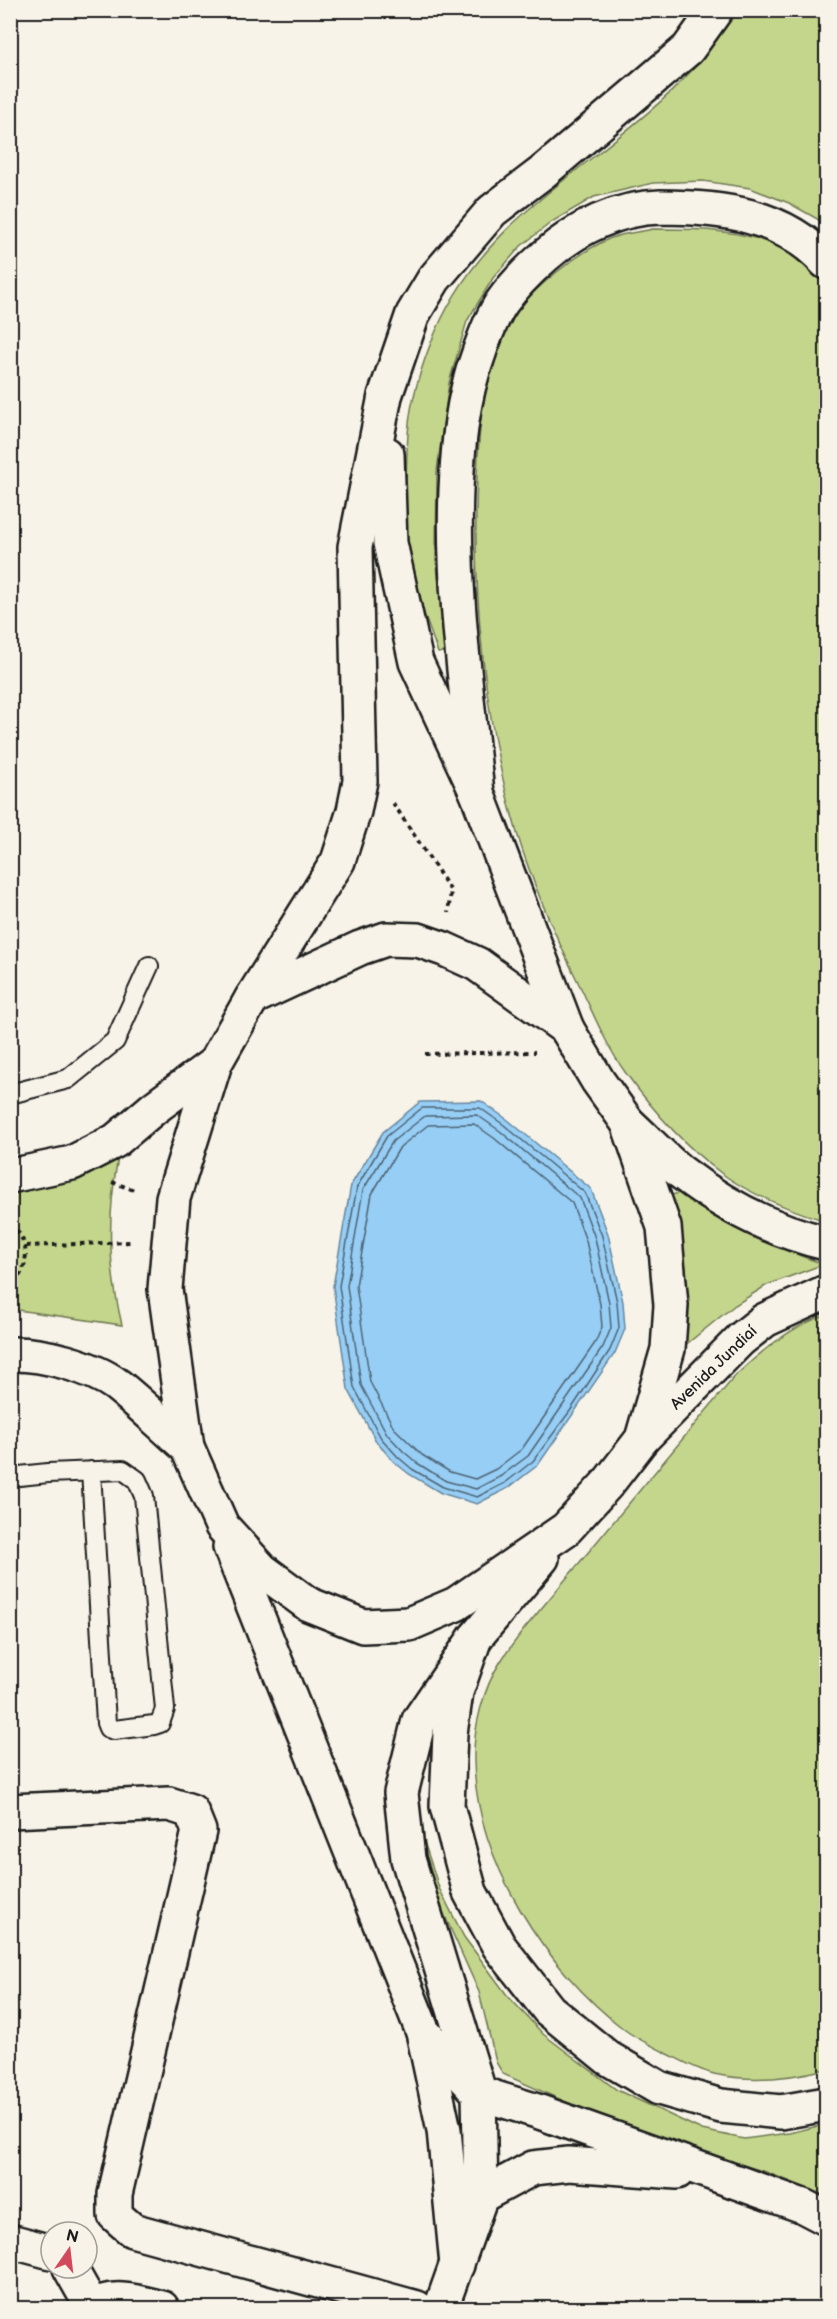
<svg xmlns="http://www.w3.org/2000/svg" width="837" height="2319" viewBox="0 0 837 2319" font-family="'Balsamiq Sans',sans-serif">
	<rect width="100%" height="100%" fill="#f7f3e8"/>
	<filter id="ink" filterUnits="userSpaceOnUse"><feTurbulence type="fractalNoise" baseFrequency=".0167" numOctaves="2"/><feDisplacementMap in="SourceGraphic" scale="12" xChannelSelector="R" yChannelSelector="G"/><feConvolveMatrix kernelMatrix="1 2 1 2 8 2 1 2 1" color-interpolation-filters="sRGB"/></filter>
	<g filter="url(#ink)">
		<g fill="#c4d68b" stroke="#707954" stroke-width="1.5">
			<path d="M735 11H826V224L789 203 750 188 703 181 653 183 594 197 553 221 521 246 493 278 467 321 449 383 437 471 436 560 448 651 438 653C428 623 415 593 410 562 405 535 406 508 406 481 407 454 407 425 413 400 432 320 467 263 528 210 601 145 687 98 735 11Z"/>
			<path d="M653 229C706 229 766 229 807 266 814 272 820 280 826 287V1221C790 1210 752 1196 721 1173 684 1146 652 1109 625 1072 605 1044 592 1010 577 980 554 933 532 883 517 833 484 722 472 592 477 477 479 426 482 387 502 340 506 333 508 324 512 318 531 289 580 251 611 238 624 233 640 232 653 229Z"/>
			<path d="M118 1157C107 1217 108 1266 122 1325L11 1309 10 1184Z"/>
			<path d="M679 1193C724 1225 772 1247 824 1264L767 1285 735 1305 684 1346 688 1303 686 1268 671 1195Z"/>
			<path d="M826 1315V2069C791 2078 750 2082 714 2074 697 2070 680 2060 664 2052 651 2045 637 2039 625 2030 546 1970 476 1861 474 1761 473 1729 483 1688 501 1661 508 1650 517 1639 525 1628L736 1375C763 1350 791 1326 826 1315Z"/>
			<path d="M419 1826 439 1888 464 1937 507 1995 543 2034 617 2090 702 2130 744 2139 790 2133 826 2124V2196L766 2172 631 2131 503 2074 496 2062 479 1992 430 1883Z"/>
		</g>
		<path fill="#97cef5" stroke="#66879e" stroke-width="1.5" d="M481 1101 508 1120 591 1189 608 1234 623 1302 625 1329 615 1353 538 1465 508 1488 477 1504 441 1493 409 1474 393 1461 376 1441 348 1389 333 1286 351 1185 383 1132 420 1102Z"/>
		<g fill="none" stroke-linecap="round" stroke-linejoin="round">
			<g stroke="#4d6373" stroke-width="1.5">
				<path d="M422 1108H480L504 1125 585 1193 602 1236 617 1302 619 1328 610 1350 570 1411 533 1461 505 1483 477 1497 443 1487 412 1469 398 1457 381 1438 354 1387 339 1286 357 1187 387 1136Z"/>
				<path d="M477 1115 500 1131 580 1198 595 1238 609 1303 611 1328 603 1347 528 1456 501 1476 476 1489 446 1481 417 1463 403 1451 387 1434 361 1385 347 1286 363 1190 393 1141 425 1116Z"/>
				<path d="M474 1124 494 1138 572 1203 586 1241 600 1304 602 1327 595 1343 522 1449 496 1469 475 1479 450 1472 422 1455 394 1428 370 1382 356 1286 372 1194 400 1147 428 1125Z"/>
			</g>
			<defs>
				<g id="service">
					<path d="M10 1094 68 1079 115 1041 149 966"/>
					<path d="M10 1477 48 1473 123 1470 137 1480 144 1496 165 1709 160 1723 154 1725 114 1730 108 1728 106 1723 91 1471"/>
				</g>
				<g id="minor">
					<path d="M10 1811 169 1804 191 1811 199 1831 115 2194V2215L132 2230 417 2308"/>
					<path d="M10 2241 51 2252"/>
					<path d="M70 2268 92 2307"/>
					<path d="M91 2308C111 2293 139 2302 162 2308"/>
				</g>
				<g id="tertiary">
					<path d="M10 1176 72 1163 115 1141 154 1108 215 1063"/>
					<path d="M10 1354C42 1353 91 1366 117 1385 141 1404 164 1427 187 1447"/>
					<path d="M423 2032 444 2130 457 2265"/>
					<path d="M441 2308 481 2196 479 2093"/>
				</g>
				<g id="primary">
					<path d="M628 1123C646 1139 663 1158 682 1173 725 1206 774 1231 826 1243"/>
					<path d="M642 1439 741 1339 765 1320 826 1292"/>
				</g>
				<g id="trunk">
					<path d="M387 454 390 543 416 662 477 793 567 1029"/>
					<path d="M386 939 418 940 444 949 477 964 567 1029 598 1081 628 1123 664 1227 671 1305 668 1349 642 1439 608 1483 566 1529 456 1604 409 1624 363 1626 308 1604 262 1570 222 1526 187 1447 165 1289 173 1198 215 1063 252 998 360 948Z"/>
					<path d="M252 998 338 861 354 811 360 781 355 547 385 396 413 314 434 279 492 211 543 172 688 49 716 10"/>
					<path d="M230 1547 423 2032 479 2093 537 2111 717 2175 803 2206 826 2218"/>
					<path d="M478 2088 408 1859 401 1793 419 1720 475 1638 542 1558"/>
					<path d="M481 2196 533 2168 569 2164 677 2172"/>
				</g>
				<g id="motorway">
					<path d="M477 793C467 692 452 591 456 490 458 445 462 399 478 356 484 338 491 318 502 302 514 285 529 270 545 256 577 228 617 208 660 207 720 207 783 214 826 262"/>
					<path d="M475 1638 456 1692 450 1733 447 1806 470 1892 499 1946 549 2010 608 2058 659 2088 721 2106 781 2112 826 2104"/>
				</g>
			</defs>
			<use href="#service" stroke="#1c1c1c" stroke-width="22"/>
			<use href="#minor" stroke="#1c1c1c" stroke-width="38"/>
			<use href="#tertiary" stroke="#1c1c1c" stroke-width="38"/>
			<use href="#primary" stroke="#1c1c1c" stroke-width="38"/>
			<use href="#trunk" stroke="#1c1c1c" stroke-width="38"/>
			<use href="#motorway" stroke="#1c1c1c" stroke-width="38"/>
			<g stroke="#1c1c1c" stroke-width="4" stroke-dasharray="4.5 4.5" stroke-linecap="butt">
				<path d="M393 803 451 891 448 913"/>
				<path d="M425 1054 535 1052"/>
				<path d="M112 1182 134 1190"/>
				<path d="M10 1224C30 1239 32 1270 10 1285"/>
				<path d="M26 1246 130 1242"/>
			</g>
			<use href="#service" stroke="#f7f3e8" stroke-width="18"/>
			<use href="#minor" stroke="#f7f3e8" stroke-width="33"/>
			<use href="#tertiary" stroke="#f7f3e8" stroke-width="33"/>
			<use href="#primary" stroke="#f7f3e8" stroke-width="33"/>
			<use href="#trunk" stroke="#f7f3e8" stroke-width="33"/>
			<use href="#motorway" stroke="#f7f3e8" stroke-width="33"/>
		</g>
	</g>
	<g text-anchor="middle" dominant-baseline="central" stroke-width="4.5" stroke-linejoin="round" paint-order="stroke">
		<g font-size="16" fill="#1c1c1c" stroke="#f7f3e8">
			<text transform="translate(714 1368) rotate(-44)">Avenida Jundiaí</text>
		</g>
	</g>
	<rect width="837" height="2319" fill="none" stroke="#f7f3e8" stroke-width="36"/>
	<rect x="18" y="18" width="801" height="2283" fill="none" stroke="#1c1c1c" stroke-width="2" filter="url(#ink)"/>
	<g transform="translate(69 2250) rotate(14)"><circle r="28" fill="#f7f3e8" stroke="#9f9d96" stroke-width="1.5"/>
	<path d="M0-4.5L10 22L0 15L-10 22Z" fill="#d1495b"/>
	<text y="-9" font-size="16" font-weight="bold" text-anchor="middle" fill="#1c1c1c">N</text>
	</g>
</svg>
